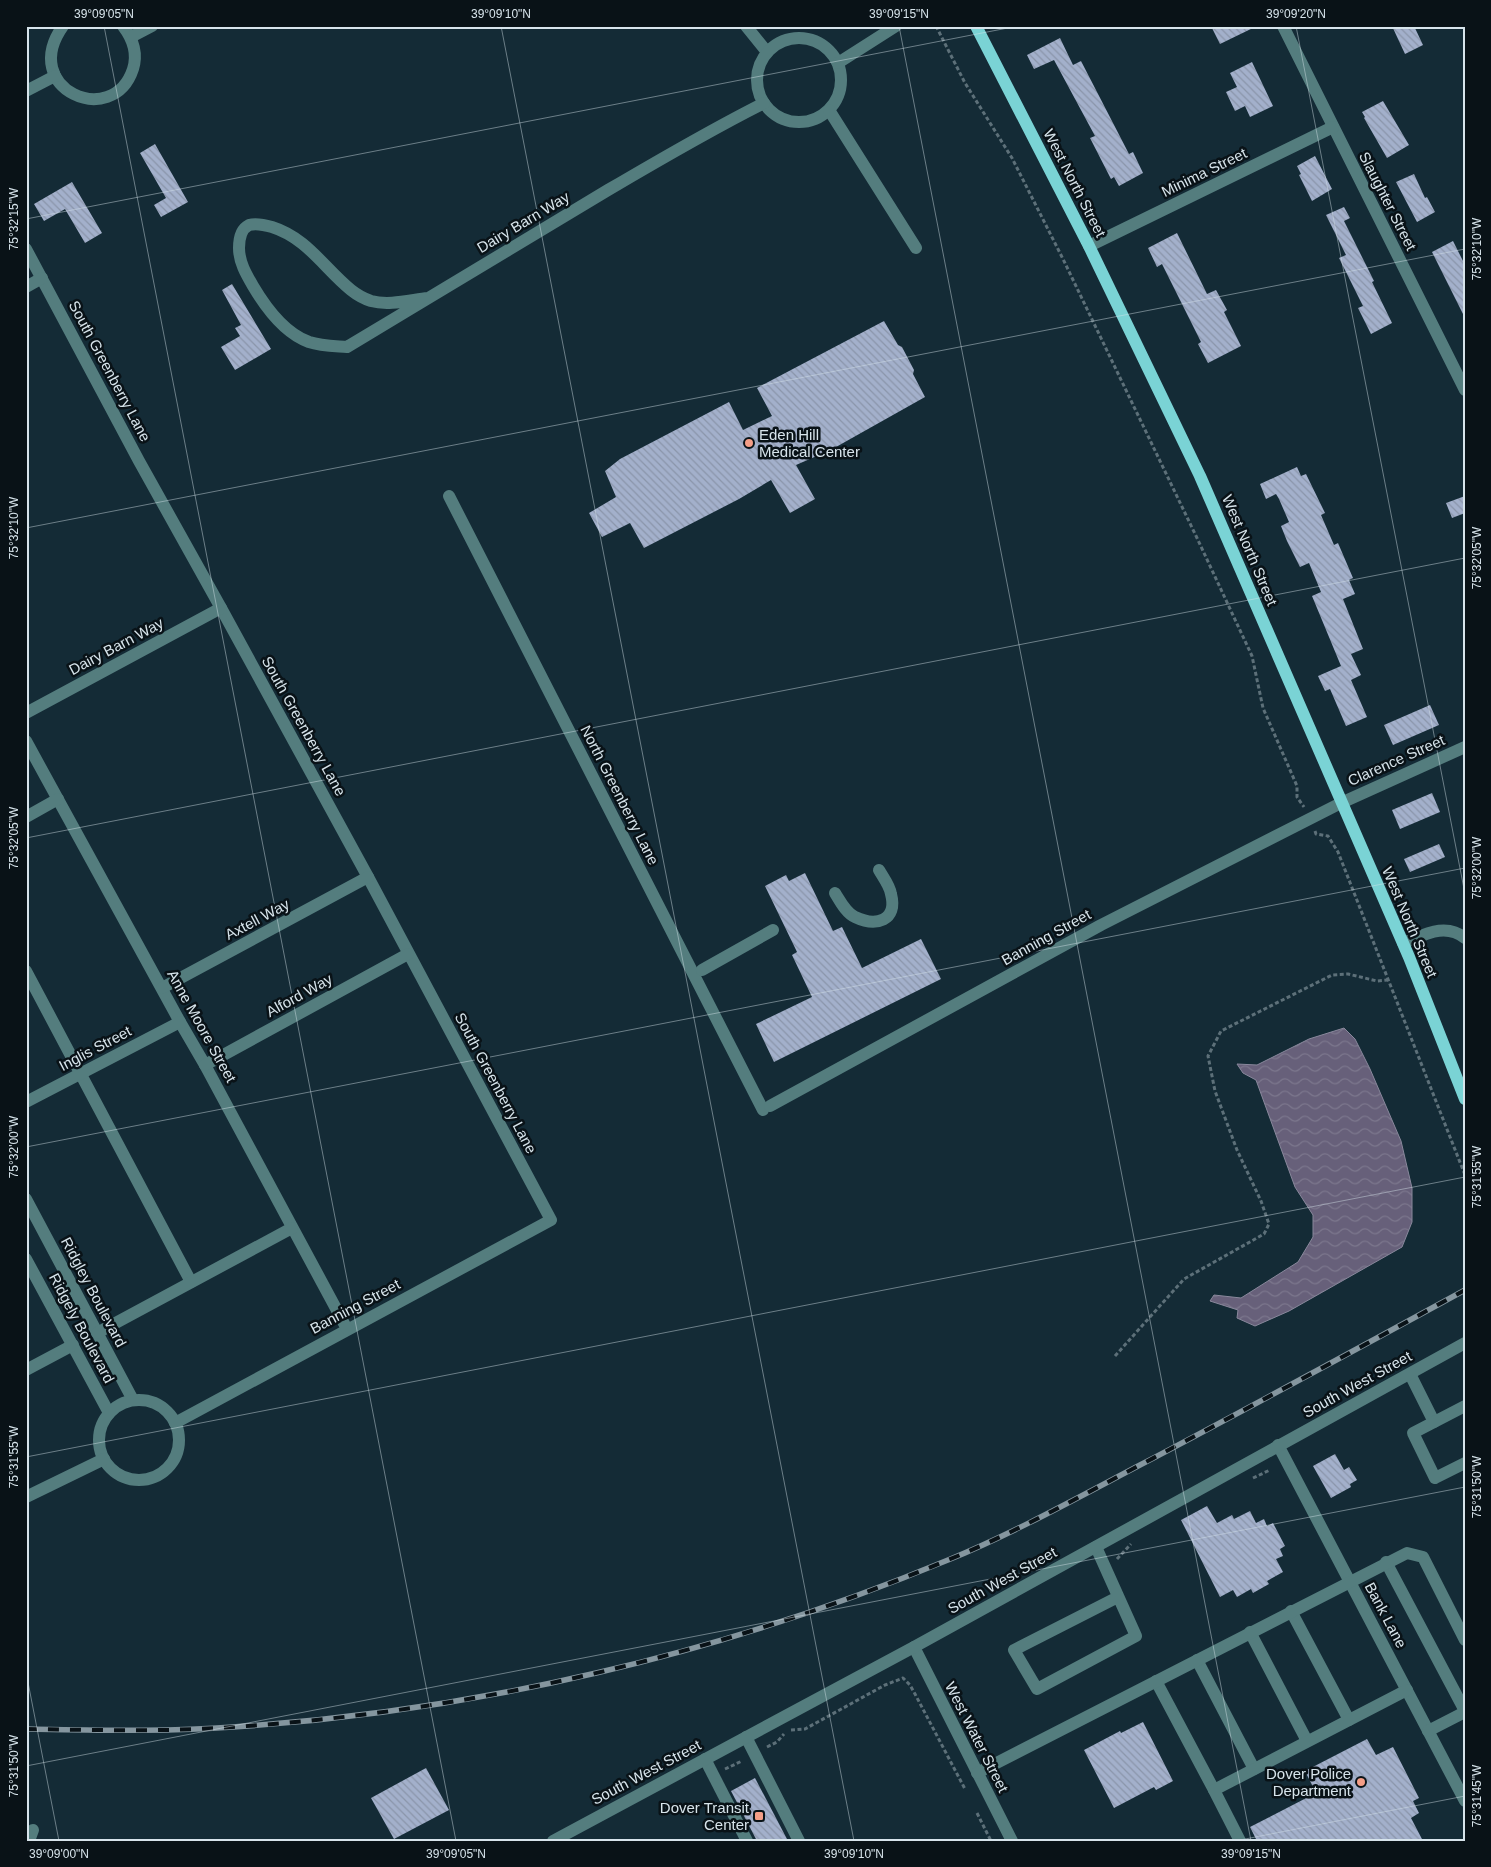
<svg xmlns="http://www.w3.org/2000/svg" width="1491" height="1867" viewBox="0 0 1491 1867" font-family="Helvetica,sans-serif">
	<defs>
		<pattern id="water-waves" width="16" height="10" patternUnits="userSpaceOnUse" patternTransform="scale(1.25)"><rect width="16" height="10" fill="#67607a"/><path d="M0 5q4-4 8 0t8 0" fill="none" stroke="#7c778d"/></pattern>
		<pattern id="building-back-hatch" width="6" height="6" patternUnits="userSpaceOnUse" patternTransform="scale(1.25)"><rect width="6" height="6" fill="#a3b0cb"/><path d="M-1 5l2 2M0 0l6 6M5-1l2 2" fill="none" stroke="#8a95aa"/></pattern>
	</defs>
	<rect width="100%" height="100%" fill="#142b36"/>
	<path fill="url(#water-waves)" stroke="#89889c" d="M1344 1028 1355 1039 1370 1069 1401 1141 1412 1188V1222L1402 1247 1289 1311 1255 1326 1237 1318 1238 1310 1210 1301 1214 1295 1241 1298 1298 1262 1313 1237V1215L1295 1187 1256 1080 1243 1073 1237 1064 1257 1065 1309 1039Z"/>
	<g fill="url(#building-back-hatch)">
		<path d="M1211 26H1257L1220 44Z"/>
		<path d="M1392 26H1414L1423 45 1405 54Z"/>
		<path d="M1060 38 1073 65 1081 61 1129 154 1133 152 1143 173 1119 186 1114 177 1111 179 1090 138 1095 136 1054 60 1034 69 1027 55Z"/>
		<path d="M1252 62 1273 106 1250 117 1245 106 1235 111 1226 92 1237 87 1230 73Z"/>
		<path d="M1383 101 1409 145 1387 158 1364 118 1365 117 1362 112Z"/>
		<path d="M155 144 188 202 161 217 154 205 166 198 140 153Z"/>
		<path d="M1315 156 1332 189 1312 201 1299 175 1301 174 1297 166Z"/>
		<path d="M1414 174 1425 198 1427 197 1435 212 1417 222 1396 182Z"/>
		<path d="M72 182 102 233 85 243 65 209 44 221 34 204Z"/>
		<path d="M1344 207 1350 218 1344 221 1374 281 1372 282 1392 323 1371 334 1358 308 1363 306 1339 258 1346 255 1326 215Z"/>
		<path d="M1177 233 1207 294 1216 290 1227 310 1224 312 1241 346 1208 363 1198 344 1201 342 1162 264 1157 267 1148 248Z"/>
		<path d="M1453 241 1465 265V318L1432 252Z"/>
		<path d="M232 284 271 349 235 370 221 347 240 336 235 328 241 325 222 290Z"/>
		<path d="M884 321 898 345 902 347 914 370 913 374 925 397 820 456 819 455 796 465 815 499 790 513 771 480 739 499 644 548 630 523 602 537 589 513 616 497 605 471 620 459 729 402 743 430 772 416 757 388Z"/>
		<path d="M1297 467 1301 476 1306 474 1325 513 1321 515 1334 545 1338 543 1353 578 1349 580 1355 594 1343 599 1363 649 1351 654 1361 675 1351 680 1367 717 1346 726 1330 689 1325 691 1318 676 1341 666 1312 596 1321 592 1309 563 1300 567 1287 541 1281 526 1289 522 1279 499 1276 494 1266 499 1260 484Z"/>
		<path d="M1465 496V513L1452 518 1446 503Z"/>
		<path d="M1430 705 1439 725 1393 745 1384 725Z"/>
		<path d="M1432 793 1440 812 1400 829 1392 810Z"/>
		<path d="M1439 844 1445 857 1410 872 1404 859Z"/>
		<path d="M805 873 833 931 842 927 862 968 921 939 941 979 774 1062 756 1024 812 997 792 955 797 952 765 886 786 875 789 881Z"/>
		<path d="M1335 1454 1344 1470 1349 1467 1357 1480 1350 1484 1351 1487 1331 1498 1313 1466Z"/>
		<path d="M1207 1506 1217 1523 1232 1515 1234 1519 1250 1511 1256 1523 1264 1519 1267 1526 1273 1523 1285 1546 1280 1549 1283 1556 1276 1559 1283 1572 1267 1581 1269 1584 1253 1593 1251 1589 1237 1597 1233 1590 1220 1597 1181 1520Z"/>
		<path d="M1143 1722 1173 1781 1156 1790 1154 1787 1114 1808 1084 1750 1120 1731 1121 1733Z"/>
		<path d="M1367 1739 1376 1755 1393 1747 1419 1798 1413 1801 1419 1813 1411 1818 1423 1841H1257L1250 1827 1316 1793 1305 1771Z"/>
		<path d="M426 1768 449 1810 394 1839 371 1798Z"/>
		<path d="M755 1778 788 1841H757L731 1791Z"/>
	</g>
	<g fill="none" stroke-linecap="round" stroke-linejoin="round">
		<g stroke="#5d7079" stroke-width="3" stroke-dasharray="4 2.5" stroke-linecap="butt">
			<path d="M936 26 965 83 1012 158 1063 259 1197 538 1252 656 1263 708 1297 786V797L1304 807"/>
			<path d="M1315 831 1316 834 1328 836 1338 852 1465 1175"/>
			<path d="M1115 1356 1184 1279 1264 1234 1269 1224 1261 1201 1237 1150 1215 1091 1208 1056 1221 1031 1332 975 1348 974 1377 981 1388 980"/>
			<path d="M1253 1478 1270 1470"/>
			<path d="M1117 1559 1131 1544"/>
			<path d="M791 1730 805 1729 885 1685 903 1678 910 1685 915 1694 965 1789"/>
			<path d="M767 1747 777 1742 784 1734"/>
			<path d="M725 1769 742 1761"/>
			<path d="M977 1813 991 1841"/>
		</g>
		<g stroke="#547d7e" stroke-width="12">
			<path d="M63 26C18 89 113 130 133 69 138 53 133 39 123 26"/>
			<path d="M746 26 767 52"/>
			<path d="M1283 26 1465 390"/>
			<path d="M131 37 152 26"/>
			<circle cx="799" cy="80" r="42"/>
			<path d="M838 63 896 26"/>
			<path d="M26 91 55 76"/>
			<path d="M829 110 916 248"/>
			<path d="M1089 246 1333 127"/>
			<path d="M26 249 139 461 221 608 368 877 551 1220 175 1423"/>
			<path d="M26 287 42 278"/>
			<path d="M428 298C410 300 389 306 371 301 365 299 356 294 351 290 324 268 307 238 272 227 265 225 256 223 249 225 241 229 239 239 239 248 239 262 246 274 253 286 266 308 284 333 309 342 321 346 334 346 347 347 434 295 520 242 608 190 659 160 710 130 764 103"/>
			<path d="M449 496 763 1110"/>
			<path d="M26 713 221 608"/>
			<path d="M26 741 180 1022 205 1065 347 1329"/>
			<path d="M26 817 58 799"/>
			<path d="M835 893C840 901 846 913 855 917 876 927 898 921 891 894 890 886 883 877 879 870"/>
			<path d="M1403 943C1424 935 1445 922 1465 938"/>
			<path d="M702 970 773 930"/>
			<path d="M26 971 191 1282"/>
			<path d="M162 988 368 877"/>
			<path d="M205 1065 408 954"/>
			<path d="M26 1102 180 1022"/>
			<path d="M770 1106 1101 925 1341 803 1465 747"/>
			<path d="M26 1199 133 1400"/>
			<path d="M26 1259 109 1413"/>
			<path d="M97 1333 292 1228"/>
			<path d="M26 1370 73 1345"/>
			<path d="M1410 1374 1434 1422"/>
			<circle cx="139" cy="1440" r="40"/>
			<path d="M1465 1406 1413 1433 1435 1478 1465 1463"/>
			<path d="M1278 1445 1465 1801"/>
			<path d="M26 1497 104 1459"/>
			<path d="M1096 1547 1136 1636 1037 1689 1014 1650 1118 1597"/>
			<path d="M1386 1562 1465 1711"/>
			<path d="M1291 1611 1349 1720"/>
			<path d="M1250 1632 1307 1741"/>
			<path d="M914 1647 1012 1841"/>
			<path d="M1197 1660 1254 1769"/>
			<path d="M1156 1681 1214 1790"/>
			<path d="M1428 1731 1465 1712"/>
			<path d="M746 1737 799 1841"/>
			<path d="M705 1759 747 1841"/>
			<path d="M977 1773 1407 1553 1423 1557 1465 1640"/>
			<path d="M29 1841 33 1830"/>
			<path d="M553 1841 914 1647 1465 1343"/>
			<path d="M1240 1841 1214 1790 1407 1690"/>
		</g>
		<path stroke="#7ad3d5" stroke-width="12" d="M976 26 1089 246 1200 476 1409 957 1465 1099"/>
		<defs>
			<path id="rail" d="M26 1729C95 1730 165 1732 233 1727 478 1711 721 1654 948 1560 1014 1533 1077 1498 1140 1465 1249 1408 1357 1349 1465 1290"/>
		</defs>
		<use href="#rail" stroke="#85969f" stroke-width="5.5"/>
		<use href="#rail" stroke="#091217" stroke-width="4" stroke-dasharray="11" stroke-linecap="butt"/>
	</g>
	<path fill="none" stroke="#d7e4eb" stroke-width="1" stroke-opacity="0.45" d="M104 26 456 1841M501 26 854 1841M899 26 1251 1841M1296 26 1465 894M26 219 1018 26M26 528 1465 249M26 838 1465 558M26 1147 1465 868M26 1457 1465 1177M26 1672 59 1841M26 1766 1465 1487M1235 1841 1465 1796"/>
	<g fill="#f49e87" stroke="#091217" stroke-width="2">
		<circle cx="749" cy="443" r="5"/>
		<circle cx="1361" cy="1782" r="5"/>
		<rect x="754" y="1811" width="10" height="10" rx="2.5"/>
	</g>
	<g text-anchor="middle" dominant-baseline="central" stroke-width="5" stroke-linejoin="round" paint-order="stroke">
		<g font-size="15" fill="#d7e4eb" stroke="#091217">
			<text transform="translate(1204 172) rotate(-26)">Minima Street</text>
			<text transform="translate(1075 183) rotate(63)">West North Street</text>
			<text transform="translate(1388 201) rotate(63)">Slaughter Street</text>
			<text transform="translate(523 222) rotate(-31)">Dairy Barn Way</text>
			<text transform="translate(110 371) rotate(62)">South Greenberry Lane</text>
			<text transform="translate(1250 550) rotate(67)">West North Street</text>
			<text transform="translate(116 646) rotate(-28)">Dairy Barn Way</text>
			<text transform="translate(304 726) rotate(61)">South Greenberry Lane</text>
			<text transform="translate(1396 760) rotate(-24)">Clarence Street</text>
			<text transform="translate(620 795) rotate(63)">North Greenberry Lane</text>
			<text transform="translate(257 919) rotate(-28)">Axtell Way</text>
			<text transform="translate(1410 922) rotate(67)">West North Street</text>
			<text transform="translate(1046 937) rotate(-29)">Banning Street</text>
			<text transform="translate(299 995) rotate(-29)">Alford Way</text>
			<text transform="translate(202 1026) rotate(61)">Anne Moore Street</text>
			<text transform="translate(95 1048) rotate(-28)">Inglis Street</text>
			<text transform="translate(496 1083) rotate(62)">South Greenberry Lane</text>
			<text transform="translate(94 1292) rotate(62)">Ridgley Boulevard</text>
			<text transform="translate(355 1306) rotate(-28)">Banning Street</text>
			<text transform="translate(82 1328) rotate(62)">Ridgely Boulevard</text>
			<text transform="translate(1357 1384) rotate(-29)">South West Street</text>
			<text transform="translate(1002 1580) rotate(-29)">South West Street</text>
			<text transform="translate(1386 1615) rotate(62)">Bank Lane</text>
			<text transform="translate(977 1737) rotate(63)">West Water Street</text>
			<text transform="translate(646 1772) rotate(-28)">South West Street</text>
		</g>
		<g font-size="15" fill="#d7e4eb" stroke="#091217" text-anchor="end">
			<text x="759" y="434" text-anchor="start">Eden Hill<tspan x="759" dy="17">Medical Center</tspan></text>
			<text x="1351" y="1773">Dover Police<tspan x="1351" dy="17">Department</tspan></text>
			<text x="749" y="1807">Dover Transit<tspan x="749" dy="17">Center</tspan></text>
		</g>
	</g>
	<rect width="1491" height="1867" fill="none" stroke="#091217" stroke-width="55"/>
	<rect x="28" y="28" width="1436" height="1812" fill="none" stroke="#d7e4eb" stroke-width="2"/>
	<g font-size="12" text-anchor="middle" fill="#d7e4eb">
		<text x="104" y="18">39°09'05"N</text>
		<text x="501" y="18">39°09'10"N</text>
		<text x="899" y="18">39°09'15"N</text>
		<text x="1296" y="18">39°09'20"N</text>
		<text transform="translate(14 219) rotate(-90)" y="4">75°32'15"W</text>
		<text transform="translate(1477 249) rotate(-90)" y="4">75°32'10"W</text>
		<text transform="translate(14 528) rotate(-90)" y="4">75°32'10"W</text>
		<text transform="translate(1477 558) rotate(-90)" y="4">75°32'05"W</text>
		<text transform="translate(14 838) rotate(-90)" y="4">75°32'05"W</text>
		<text transform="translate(1477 868) rotate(-90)" y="4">75°32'00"W</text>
		<text transform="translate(14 1147) rotate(-90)" y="4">75°32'00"W</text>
		<text transform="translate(1477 1177) rotate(-90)" y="4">75°31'55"W</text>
		<text transform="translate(14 1457) rotate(-90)" y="4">75°31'55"W</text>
		<text transform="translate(1477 1487) rotate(-90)" y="4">75°31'50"W</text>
		<text transform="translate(14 1766) rotate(-90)" y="4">75°31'50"W</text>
		<text transform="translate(1477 1796) rotate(-90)" y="4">75°31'45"W</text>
		<text x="59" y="1858">39°09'00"N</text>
		<text x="456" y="1858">39°09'05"N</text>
		<text x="854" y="1858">39°09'10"N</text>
		<text x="1251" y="1858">39°09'15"N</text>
	</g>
</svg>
